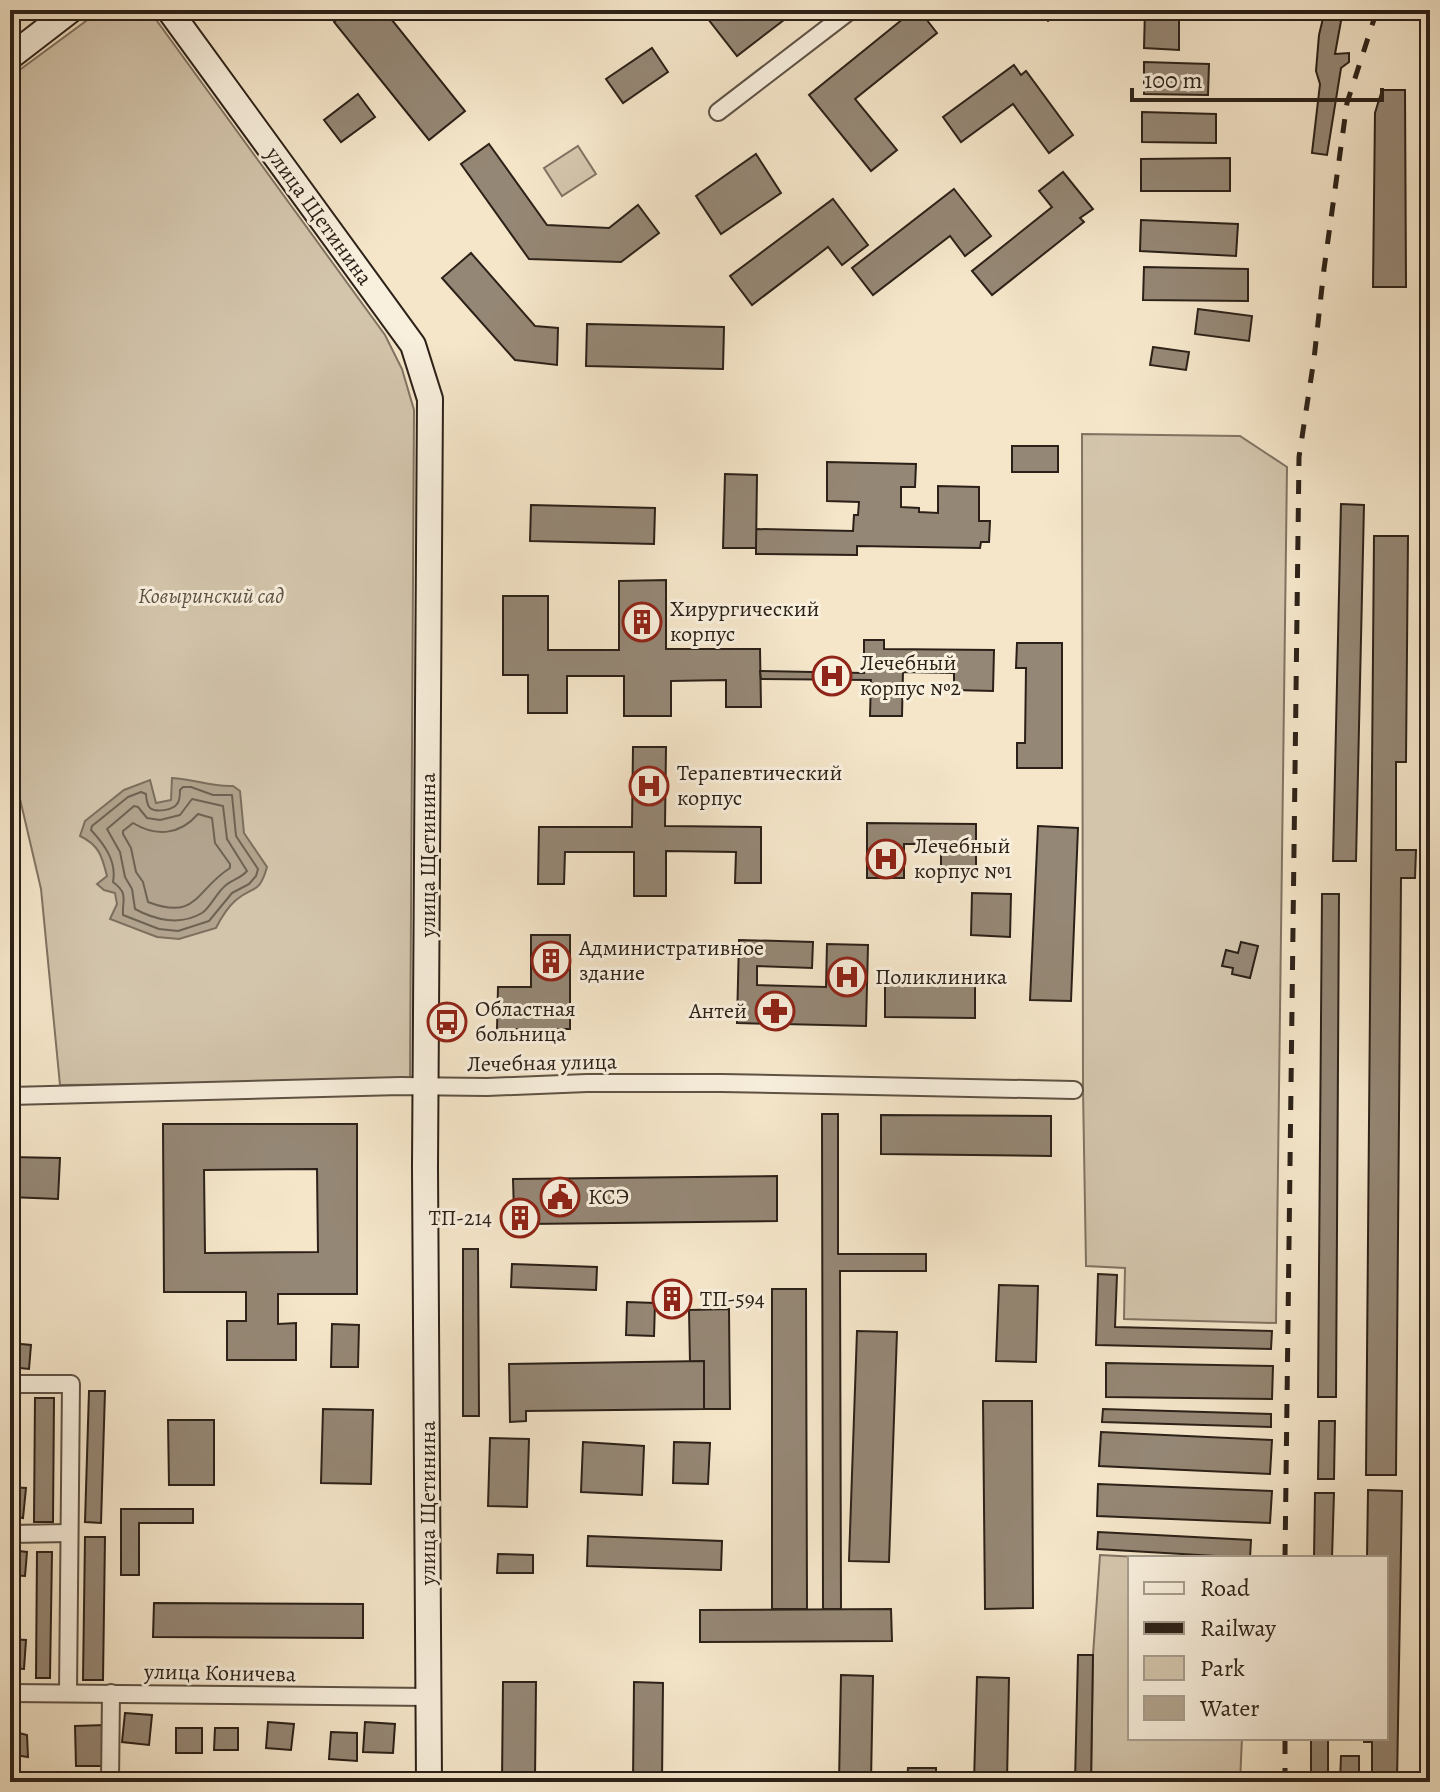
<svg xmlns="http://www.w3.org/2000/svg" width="1440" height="1792" viewBox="0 0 1440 1792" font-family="Alegreya,serif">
	<rect width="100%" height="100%" fill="#f5e6ca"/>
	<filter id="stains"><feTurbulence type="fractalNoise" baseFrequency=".0025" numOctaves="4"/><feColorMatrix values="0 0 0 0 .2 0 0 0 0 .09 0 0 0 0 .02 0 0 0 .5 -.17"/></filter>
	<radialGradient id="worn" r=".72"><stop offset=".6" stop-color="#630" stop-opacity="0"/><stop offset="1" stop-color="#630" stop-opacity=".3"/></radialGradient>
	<g fill="#d3c5ac" stroke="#807362" stroke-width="2">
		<path d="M101 10H149L385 335 402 369 414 410 410 1082 60 1085 41 889 20 799 10 782V77Z"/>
		<path d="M578 146 596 174 562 196 544 168Z"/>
		<path d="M1082 434 1240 436 1287 467 1276 1323 1124 1319 1125 1268 1086 1266 1083 1090Z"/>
		<path d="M1100 1555 1157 1558H1130V1738H1242L1240 1782H1091L1093 1655Z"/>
	</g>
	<path fill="#b1a38d" stroke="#7c6f5e" stroke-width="2" d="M172 778C194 779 211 787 233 786L240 791 244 833 267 867C259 895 254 885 236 900 228 907 221 918 216 928L179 939 157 937 110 919 117 904 115 893 104 890 97 884 107 876C102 856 99 845 80 836L85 821 124 790 150 780 156 803 171 800Z"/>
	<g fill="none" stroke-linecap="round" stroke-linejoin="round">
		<g stroke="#6e6252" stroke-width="2">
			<path d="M183 787H191L213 795H232L236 836 258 869 256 876 249 884 232 893 209 921 178 931 159 929 123 915C122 899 129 894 113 882 117 861 104 844 91 830L92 826 128 797 141 792 146 794C146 797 147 805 150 808 156 813 173 810 177 804 180 801 180 793 180 790Z"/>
			<path d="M192 799 223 806 227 839 247 871C241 878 234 879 226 885 217 892 210 908 202 913 180 926 155 920 135 909L132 889 125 877 120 852 107 829 134 806 138 807 147 818 160 820 180 815Z"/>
			<path d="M198 814 212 818 215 843 230 864V868C195 890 198 921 148 902L143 882 136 872 131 848 123 834V831L133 823C156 837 180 835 198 814Z"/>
		</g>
	</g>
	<g fill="#958775" stroke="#2c2118" stroke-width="2" fill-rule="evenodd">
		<path d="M349 10H384L465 111 429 140 334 22Z"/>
		<path d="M701 10H738L740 12 742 10H797L737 56Z"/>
		<path d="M914 10H919L937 33 855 99 897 150 871 171 809 95Z"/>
		<path d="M1039 10H1063L1048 21Z"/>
		<path d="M1145 10H1179V50L1144 48Z"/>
		<path d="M1325 10H1343L1335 54 1349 53V62L1341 68 1327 155 1312 153 1320 84 1316 71 1319 35Z"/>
		<path d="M1422 20H1430V286H1425Z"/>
		<path d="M652 48 668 72 623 103 606 79Z"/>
		<path d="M1144 62 1209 64 1208 95 1144 94Z"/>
		<path d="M1014 65 1021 75 1026 71 1073 135 1049 153 1013 104 961 142 943 117Z"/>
		<path d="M1382 90H1405L1406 287H1373L1375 113Z"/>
		<path d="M358 94 375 117 341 142 324 120Z"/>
		<path d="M1142 112 1216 114V143L1142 142Z"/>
		<path d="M489 144 547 225 609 228 638 205 659 233 621 262 529 259 461 164Z"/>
		<path d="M756 154 781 193 721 234 696 196Z"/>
		<path d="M1230 158V191H1141V159Z"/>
		<path d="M1063 172 1093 209 1080 218 1084 222 992 295 972 271 1052 207 1039 191Z"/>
		<path d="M954 189 991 236 965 256 950 236 873 295 852 268Z"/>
		<path d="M833 199 868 245 842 265 828 247 752 305 730 276Z"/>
		<path d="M1141 220 1238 224 1236 256 1140 251Z"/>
		<path d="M471 253 535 326 558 328 557 365 515 360 442 278Z"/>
		<path d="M1144 267 1248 269V301L1143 300Z"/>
		<path d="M1198 309 1252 316 1249 341 1195 334Z"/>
		<path d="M587 324 724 327 723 369 586 366Z"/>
		<path d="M1153 347 1189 352 1186 370 1150 365Z"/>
		<rect x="1012" y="446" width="46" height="26"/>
		<path d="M827 462 916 464 915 487H901V507L919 508V512L938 513V486L979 487V521H990L989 542H981L980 548 857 546V555L756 554V529L853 531 854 515H858L859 502 827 501Z"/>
		<path d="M725 474 757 475 756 548H723Z"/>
		<path d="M1341 504 1364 505 1356 861H1333Z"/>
		<path d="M531 505 655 508 654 544 530 541Z"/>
		<path d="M1374 536H1408L1406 762H1396V850H1416L1415 878H1401L1396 1475H1366Z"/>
		<path d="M666 580V649H760L761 707H726V680L671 681V716H624V676H567V713H528V675H503V596H548V650H619V581Z"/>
		<path d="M864 640H884V649L994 650 993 691 954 690V673L903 672 902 716H870L871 680 761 679 760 671 864 673Z"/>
		<path d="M1017 643H1062V768H1017V743H1025L1026 668H1016Z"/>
		<path d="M633 747H666L665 826 761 827V883H735L736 852 666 851V896H634V852H565L564 884H538L539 827H632Z"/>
		<path d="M867 823 976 824V875H941V844H904V878H867Z"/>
		<path d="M1038 826 1078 828 1071 1001 1030 1000Z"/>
		<path d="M17 851 19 901 10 902V852Z"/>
		<path d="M1426 874H1430V1474H1420Z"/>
		<path d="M972 893 1011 894 1010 937 971 935Z"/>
		<path d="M1322 894H1339L1336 1397H1318Z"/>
		<path d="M531 935H570V1029H497L498 987H531Z"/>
		<path d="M739 940 813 942 812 968 757 966V985L826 987 827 944 868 945 866 1026 737 1023Z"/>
		<path d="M1241 942 1258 946 1250 978 1232 974 1233 968 1222 966 1226 950 1238 953Z"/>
		<path d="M885 984 975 985V1018L885 1017Z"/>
		<path d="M822 1114H838V1254H926V1271H840L841 1609H823Z"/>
		<path d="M881 1115 1051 1116V1156L881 1154Z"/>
		<path d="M163 1124H357V1294H278V1324L296 1323V1360H227V1321H246V1292H164ZM317 1169 318 1252 205 1253 204 1170Z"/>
		<path d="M10 1157 60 1158 58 1199 10 1197Z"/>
		<path d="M777 1176V1221L527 1224 526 1213H514L513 1179Z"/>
		<path d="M514 1213H526L527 1224H514Z"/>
		<path d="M463 1249H478L479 1416H463Z"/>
		<path d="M512 1264 597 1267 596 1290 511 1287Z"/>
		<path d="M1098 1274 1117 1275 1115 1327 1272 1331 1271 1349 1096 1345Z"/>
		<path d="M999 1285 1038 1286 1036 1362 996 1361Z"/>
		<path d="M772 1289H806L807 1609H772Z"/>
		<rect x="666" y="1292" width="11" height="14"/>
		<path d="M627 1302 655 1303 654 1336 626 1335Z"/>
		<path d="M729 1309 730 1409H704V1361L690 1362 689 1310Z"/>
		<path d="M332 1324 359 1325 358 1367H331Z"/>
		<path d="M857 1331 897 1332 889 1562 849 1561Z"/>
		<path d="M10 1343 31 1345 29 1369 10 1367Z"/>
		<path d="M704 1361V1409L526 1411V1421L510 1422 509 1364Z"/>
		<path d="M1106 1363 1273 1366 1272 1399 1106 1397Z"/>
		<path d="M89 1391H105L101 1523 85 1522Z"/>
		<path d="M35 1398H54L53 1522H34Z"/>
		<path d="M983 1401H1032L1033 1608 985 1609Z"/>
		<path d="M323 1409 373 1410 371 1484 321 1483Z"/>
		<path d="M1103 1409 1271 1414V1427L1102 1422Z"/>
		<path d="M168 1420H214V1485H169Z"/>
		<path d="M1319 1421H1335L1334 1479H1318Z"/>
		<path d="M1101 1432 1272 1440 1270 1474 1099 1466Z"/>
		<path d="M490 1438 529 1439 527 1507 488 1506Z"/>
		<path d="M583 1442 644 1446 642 1495 581 1492Z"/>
		<path d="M674 1442 710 1443 708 1484 673 1483Z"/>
		<path d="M1098 1484 1272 1491 1270 1523 1097 1516Z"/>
		<path d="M10 1487 26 1488 23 1518 10 1516Z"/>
		<path d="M1368 1490 1402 1491 1397 1782H1372V1742H1364V1738H1386V1558H1367Z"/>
		<path d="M1315 1493H1334L1332 1558H1314Z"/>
		<path d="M121 1509H193V1523H139V1575H121Z"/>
		<path d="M1098 1532 1251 1540 1250 1558 1097 1549Z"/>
		<path d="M588 1536 722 1541 721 1570 587 1566Z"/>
		<path d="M85 1537H105L103 1680H83Z"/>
		<path d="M10 1550 27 1552 25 1576 10 1575Z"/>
		<path d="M37 1552H52L50 1678H36Z"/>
		<path d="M498 1554 533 1555V1573H497Z"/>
		<path d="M154 1603 363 1604V1638L153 1637Z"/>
		<path d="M891 1609 892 1641 700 1642V1610Z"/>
		<path d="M10 1639 26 1640 24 1669 10 1668Z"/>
		<path d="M1078 1655H1093L1091 1782H1075Z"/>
		<path d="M841 1675 873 1676 871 1782H839Z"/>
		<path d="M977 1677 1009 1678 1007 1782H974Z"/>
		<path d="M503 1682H536L535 1782H502Z"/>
		<path d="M634 1682 663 1683 662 1782H633Z"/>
		<path d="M125 1713 152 1715 149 1745 122 1742Z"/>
		<path d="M268 1722 294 1724 291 1750 266 1748Z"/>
		<path d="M365 1722 395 1724 393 1753 363 1752Z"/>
		<path d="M105 1725V1766H76L75 1726Z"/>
		<rect x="176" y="1728" width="26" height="25"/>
		<path d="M215 1728H238V1750H214Z"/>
		<path d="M15 1732 27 1735 28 1757 14 1755Z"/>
		<path d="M331 1732 357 1733V1761L329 1759Z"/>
		<rect x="1311" y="1738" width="17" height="44"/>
		<path d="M1341 1756H1359V1782H1340Z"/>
		<path d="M908 1768H936V1782H907Z"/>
	</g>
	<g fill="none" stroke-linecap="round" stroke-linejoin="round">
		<defs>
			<g id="street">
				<path d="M718 112 851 10"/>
				<path d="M10 1096 401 1086 487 1087 587 1083H722L1074 1090"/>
				<path d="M10 1384H71L68 1693"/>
				<path d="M10 1534 69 1533"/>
				<path d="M10 1693 430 1697"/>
				<path d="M110 1782 111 1693"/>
			</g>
			<g id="secondary">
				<path d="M169 10 413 345 430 399 425 1167 429 1782"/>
				<path d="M10 57 71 10"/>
			</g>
		</defs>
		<use href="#street" stroke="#5e5244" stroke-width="20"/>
		<use href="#secondary" stroke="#2c2118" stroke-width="28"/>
		<use href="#street" stroke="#f8efdd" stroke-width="16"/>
		<use href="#secondary" stroke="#f8efdd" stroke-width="24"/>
		<g stroke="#2c2118" stroke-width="5" stroke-dasharray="14 14" stroke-linecap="butt">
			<path d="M1285 1558 1299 457 1314 359 1324 269 1347 103 1377 10"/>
			<path d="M1285 1782V1738"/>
		</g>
	</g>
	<defs>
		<symbol id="building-ring" viewBox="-11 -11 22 22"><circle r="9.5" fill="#f8efdd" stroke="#8f2418" stroke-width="1.5"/><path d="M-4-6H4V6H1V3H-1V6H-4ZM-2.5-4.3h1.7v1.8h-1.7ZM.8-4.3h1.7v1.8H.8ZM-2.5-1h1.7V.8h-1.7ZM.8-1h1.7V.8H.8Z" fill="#8f2418"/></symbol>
		<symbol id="hospital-ring" viewBox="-11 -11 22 22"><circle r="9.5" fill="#f8efdd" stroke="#8f2418" stroke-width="1.5"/><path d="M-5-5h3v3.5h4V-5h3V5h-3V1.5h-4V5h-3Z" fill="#8f2418"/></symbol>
		<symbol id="pharmacy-ring" viewBox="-11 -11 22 22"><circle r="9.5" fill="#f8efdd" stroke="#8f2418" stroke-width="1.5"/><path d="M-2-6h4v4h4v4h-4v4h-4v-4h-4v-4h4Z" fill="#8f2418"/></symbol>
		<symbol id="bus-ring" viewBox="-11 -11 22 22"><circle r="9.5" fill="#f8efdd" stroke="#8f2418" stroke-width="1.5"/><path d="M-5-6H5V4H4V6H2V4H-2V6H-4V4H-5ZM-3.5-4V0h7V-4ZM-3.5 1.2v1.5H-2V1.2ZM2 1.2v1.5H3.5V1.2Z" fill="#8f2418"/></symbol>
		<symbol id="civic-ring" viewBox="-11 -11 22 22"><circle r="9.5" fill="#f8efdd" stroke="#8f2418" stroke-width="1.5"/><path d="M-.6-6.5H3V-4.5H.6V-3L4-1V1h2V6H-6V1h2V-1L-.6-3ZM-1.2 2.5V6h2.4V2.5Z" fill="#8f2418"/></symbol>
	</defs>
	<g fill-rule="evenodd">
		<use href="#building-ring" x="620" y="600" width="44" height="44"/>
		<use href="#hospital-ring" x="810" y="654" width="44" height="44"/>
		<use href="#hospital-ring" x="627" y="764" width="44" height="44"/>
		<use href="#hospital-ring" x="864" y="837" width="44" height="44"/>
		<use href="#building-ring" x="529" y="939" width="44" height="44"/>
		<use href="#hospital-ring" x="825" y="955" width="44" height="44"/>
		<use href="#pharmacy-ring" x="753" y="989" width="44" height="44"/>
		<use href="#bus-ring" x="425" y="1000" width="44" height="44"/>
		<use href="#civic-ring" x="538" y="1175" width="44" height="44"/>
		<use href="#building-ring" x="498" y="1196" width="44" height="44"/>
		<use href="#building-ring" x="650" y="1277" width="44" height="44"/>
	</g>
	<g text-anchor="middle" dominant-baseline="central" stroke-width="6" stroke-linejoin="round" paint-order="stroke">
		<g font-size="22" fill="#2c2118" stroke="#f8efdd">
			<text transform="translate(319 216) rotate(54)">улица Щетинина</text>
			<text transform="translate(428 855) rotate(-90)">улица Щетинина</text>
			<text transform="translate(542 1063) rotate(-1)">Лечебная улица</text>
			<text transform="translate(428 1503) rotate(-90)">улица Щетинина</text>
			<text transform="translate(220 1673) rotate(1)">улица Коничева</text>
		</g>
		<g font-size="22" font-style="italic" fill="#5e5244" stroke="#f8efdd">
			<text x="211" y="596">Ковыринский сад</text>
		</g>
		<g font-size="22" fill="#2c2118" stroke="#f8efdd" text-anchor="start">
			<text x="670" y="609">Хирургический<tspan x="670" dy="25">корпус</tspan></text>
			<text x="860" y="663">Лечебный<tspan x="860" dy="25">корпус №2</tspan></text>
			<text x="677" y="773">Терапевтический<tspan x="677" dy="25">корпус</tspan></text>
			<text x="914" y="846">Лечебный<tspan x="914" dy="25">корпус №1</tspan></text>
			<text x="579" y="948">Административное<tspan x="579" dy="25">здание</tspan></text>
			<text x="875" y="977">Поликлиника</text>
			<text x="475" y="1009">Областная<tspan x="475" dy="25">больница</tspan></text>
			<text x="747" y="1011" text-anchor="end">Антей</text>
			<text x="588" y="1197">КСЭ</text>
			<text x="492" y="1218" text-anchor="end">ТП-214</text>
			<text x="700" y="1299">ТП-594</text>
		</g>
	</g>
	<rect width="1440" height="1792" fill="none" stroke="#f5e6ca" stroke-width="40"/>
	<rect x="12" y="12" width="1416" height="1768" fill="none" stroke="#2c2118" stroke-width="4"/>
	<rect x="20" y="20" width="1400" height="1752" fill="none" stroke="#2c2118" stroke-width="2"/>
	<rect x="1128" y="1556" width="260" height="184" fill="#f8efdd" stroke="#a69d8e" stroke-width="2"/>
	<rect x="1144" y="1582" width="40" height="12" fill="#f8efdd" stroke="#a69d8e" stroke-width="2"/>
	<text x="1200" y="1596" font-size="24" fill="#2c2118">Road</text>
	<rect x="1144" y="1622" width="40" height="12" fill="#2c2118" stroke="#a69d8e" stroke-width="2"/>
	<text x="1200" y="1636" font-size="24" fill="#2c2118">Railway</text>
	<rect x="1144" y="1656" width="40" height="24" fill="#d3c5ac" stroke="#a69d8e" stroke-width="2"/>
	<text x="1200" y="1676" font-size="24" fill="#2c2118">Park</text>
	<rect x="1144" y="1696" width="40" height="24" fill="#b1a38d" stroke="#a69d8e" stroke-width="2"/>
	<text x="1200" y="1716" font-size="24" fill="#2c2118">Water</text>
	<path d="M1132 88v12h250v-12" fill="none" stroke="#2c2118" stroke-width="4"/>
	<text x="1144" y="88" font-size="24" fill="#2c2118" stroke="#f8efdd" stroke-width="6" paint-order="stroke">100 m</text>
	<rect width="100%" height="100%" filter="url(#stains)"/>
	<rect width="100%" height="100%" fill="url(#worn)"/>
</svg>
